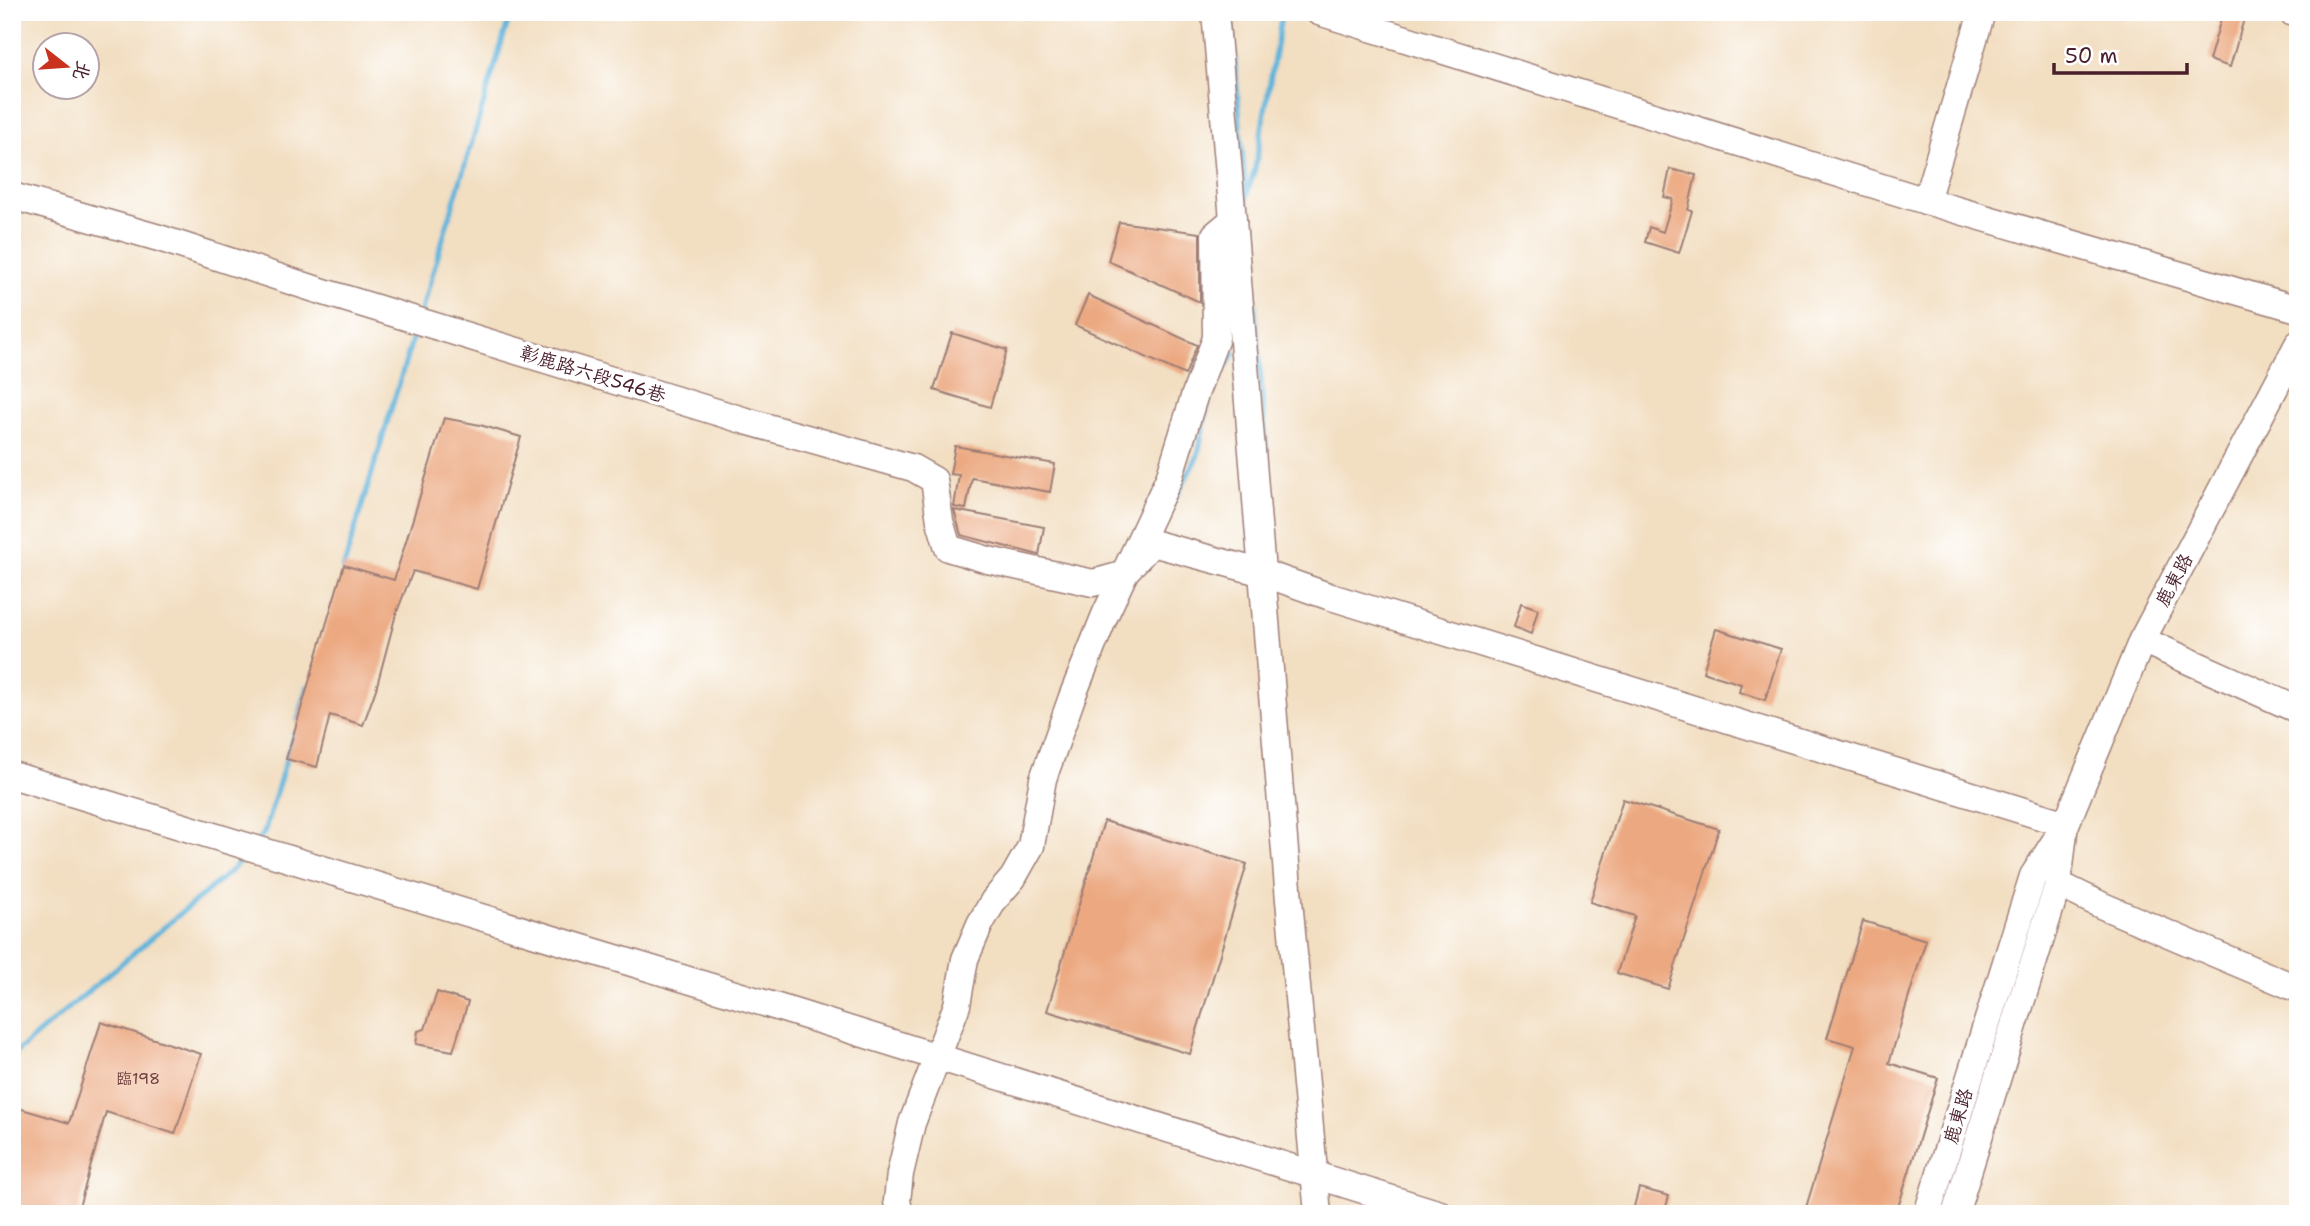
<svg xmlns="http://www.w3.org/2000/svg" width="2310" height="1226" viewBox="0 0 2310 1226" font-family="'Shantell Sans','LXGW WenKai TC',sans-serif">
	<rect width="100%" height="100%" fill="#fff"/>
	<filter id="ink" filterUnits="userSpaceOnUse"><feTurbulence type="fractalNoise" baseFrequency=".0143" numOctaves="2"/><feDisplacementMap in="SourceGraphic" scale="14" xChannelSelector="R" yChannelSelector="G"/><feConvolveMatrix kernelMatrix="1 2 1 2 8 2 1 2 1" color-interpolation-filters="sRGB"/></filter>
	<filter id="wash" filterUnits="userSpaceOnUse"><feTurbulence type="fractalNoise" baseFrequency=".00686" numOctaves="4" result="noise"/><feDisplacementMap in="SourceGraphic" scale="28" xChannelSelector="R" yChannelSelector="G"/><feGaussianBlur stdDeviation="1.57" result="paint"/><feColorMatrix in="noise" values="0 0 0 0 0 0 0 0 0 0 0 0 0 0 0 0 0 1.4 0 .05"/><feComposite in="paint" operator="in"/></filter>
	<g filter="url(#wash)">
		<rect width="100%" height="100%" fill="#f2dec1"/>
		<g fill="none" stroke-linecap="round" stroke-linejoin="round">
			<g stroke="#5eb4db" stroke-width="5">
				<path d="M1231 12 1274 541"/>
				<path d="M1243 208 1255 168 1282 12"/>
				<path d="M420 315 511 12"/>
				<path d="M1163 522 1198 455 1211 387 1235 353"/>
				<path d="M343 569 416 327"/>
				<path d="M298 720 308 686"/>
				<path d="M256 842 264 833 294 733"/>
				<path d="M12 1056 232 870 245 854"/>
			</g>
		</g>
		<g id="blocks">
			<g fill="#eca981">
				<path d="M2223 12H2246L2230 67 2209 60Z"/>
				<path d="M1670 169 1696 175 1688 210 1692 211 1679 253 1645 242 1649 227 1663 232 1673 199 1664 197Z"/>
				<path d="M1119 222 1200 233V302L1108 261Z"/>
				<path d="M1088 295 1197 345 1185 375 1075 325Z"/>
				<path d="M952 333 1007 350 990 407 934 390Z"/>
				<path d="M444 418 480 425 521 437 477 589 413 571 396 614 376 689 363 725 330 715 317 767 286 759 344 565 394 580Z"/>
				<path d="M955 446 1055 464 1050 492 972 478 966 509 954 507 959 475 950 474Z"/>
				<path d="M954 510 1044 527 1039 555 961 535Z"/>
				<path d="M1521 603 1538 609 1531 634 1514 627Z"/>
				<path d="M1716 629 1781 649 1765 700 1739 692 1741 684 1703 672Z"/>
				<path d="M1623 799 1719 829 1668 989 1617 973 1635 916 1590 902Z"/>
				<path d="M1104 821 1247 864 1190 1054 1047 1011Z"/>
				<path d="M1863 921 1926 940 1889 1063 1938 1078 1896 1214H1804L1855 1046 1827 1038Z"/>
				<path d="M437 992 468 1002 453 1051 416 1044 418 1031 425 1029Z"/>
				<path d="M101 1022 201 1054 175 1134 106 1112 77 1214H12V1106L69 1123Z"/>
				<path d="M1639 1188 1669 1196 1664 1214H1632Z"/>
			</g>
		</g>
	</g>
	<g filter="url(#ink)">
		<use href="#blocks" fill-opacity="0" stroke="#9e7e76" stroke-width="2"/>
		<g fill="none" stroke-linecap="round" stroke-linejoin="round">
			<defs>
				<g id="minor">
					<path d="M1319 12 1926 201 2298 309"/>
					<path d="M2291 12 2298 14"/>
					<path d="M12 196 159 238 324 292 746 421 913 468 934 480 940 521 948 548 988 560 1093 583 1122 575 1152 543 1263 573 1328 596 2066 824"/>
					<path d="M1926 201 1982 12"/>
					<path d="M1233 220 1289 900 1318 1214"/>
					<path d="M2142 640 2298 710"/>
					<path d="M12 775 787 1010 1440 1214"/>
					<path d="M2058 884 2103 906 2298 989"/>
					<path d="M900 1214 897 1201 900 1174 912 1123 957 1005 965 959 980 924 994 900 1013 878 1031 846 1043 779 1072 697 1105 615 1169 478 1194 397 1216 338 1215 235 1233 220 1215 12"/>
					<path d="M1927 1214 2033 876 2066 824 2142 640 2298 344"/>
					<path d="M1955 1214 2058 884 2064 832"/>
				</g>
			</defs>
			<use href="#minor" stroke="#9e7e76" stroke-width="29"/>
			<use href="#minor" stroke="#fff" stroke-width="26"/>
		</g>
	</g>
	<g text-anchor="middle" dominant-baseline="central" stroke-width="7" stroke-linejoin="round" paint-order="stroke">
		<g font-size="16" fill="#724240">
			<text x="138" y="1078">臨198</text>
		</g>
		<g font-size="19" fill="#4a1f2b" stroke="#fff">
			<text transform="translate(593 374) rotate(17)">彰鹿路六段546巷</text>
			<text transform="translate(2174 580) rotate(-62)">鹿東路</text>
			<text transform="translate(1958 1116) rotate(-73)">鹿東路</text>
		</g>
	</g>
	<rect width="2310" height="1226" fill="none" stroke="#fff" stroke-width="42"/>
	<g transform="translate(66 66) rotate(107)"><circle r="33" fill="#ffffff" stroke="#b7a5aa" stroke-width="2"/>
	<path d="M0-5L12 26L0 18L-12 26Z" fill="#c8321e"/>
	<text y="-10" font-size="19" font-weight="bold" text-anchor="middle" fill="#4a1f2b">北</text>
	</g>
	<path d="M2054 63v10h133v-10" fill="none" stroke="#4a1f2b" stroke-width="3.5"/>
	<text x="2065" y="63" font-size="21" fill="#4a1f2b" stroke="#ffffff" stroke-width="5" paint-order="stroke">50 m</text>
</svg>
